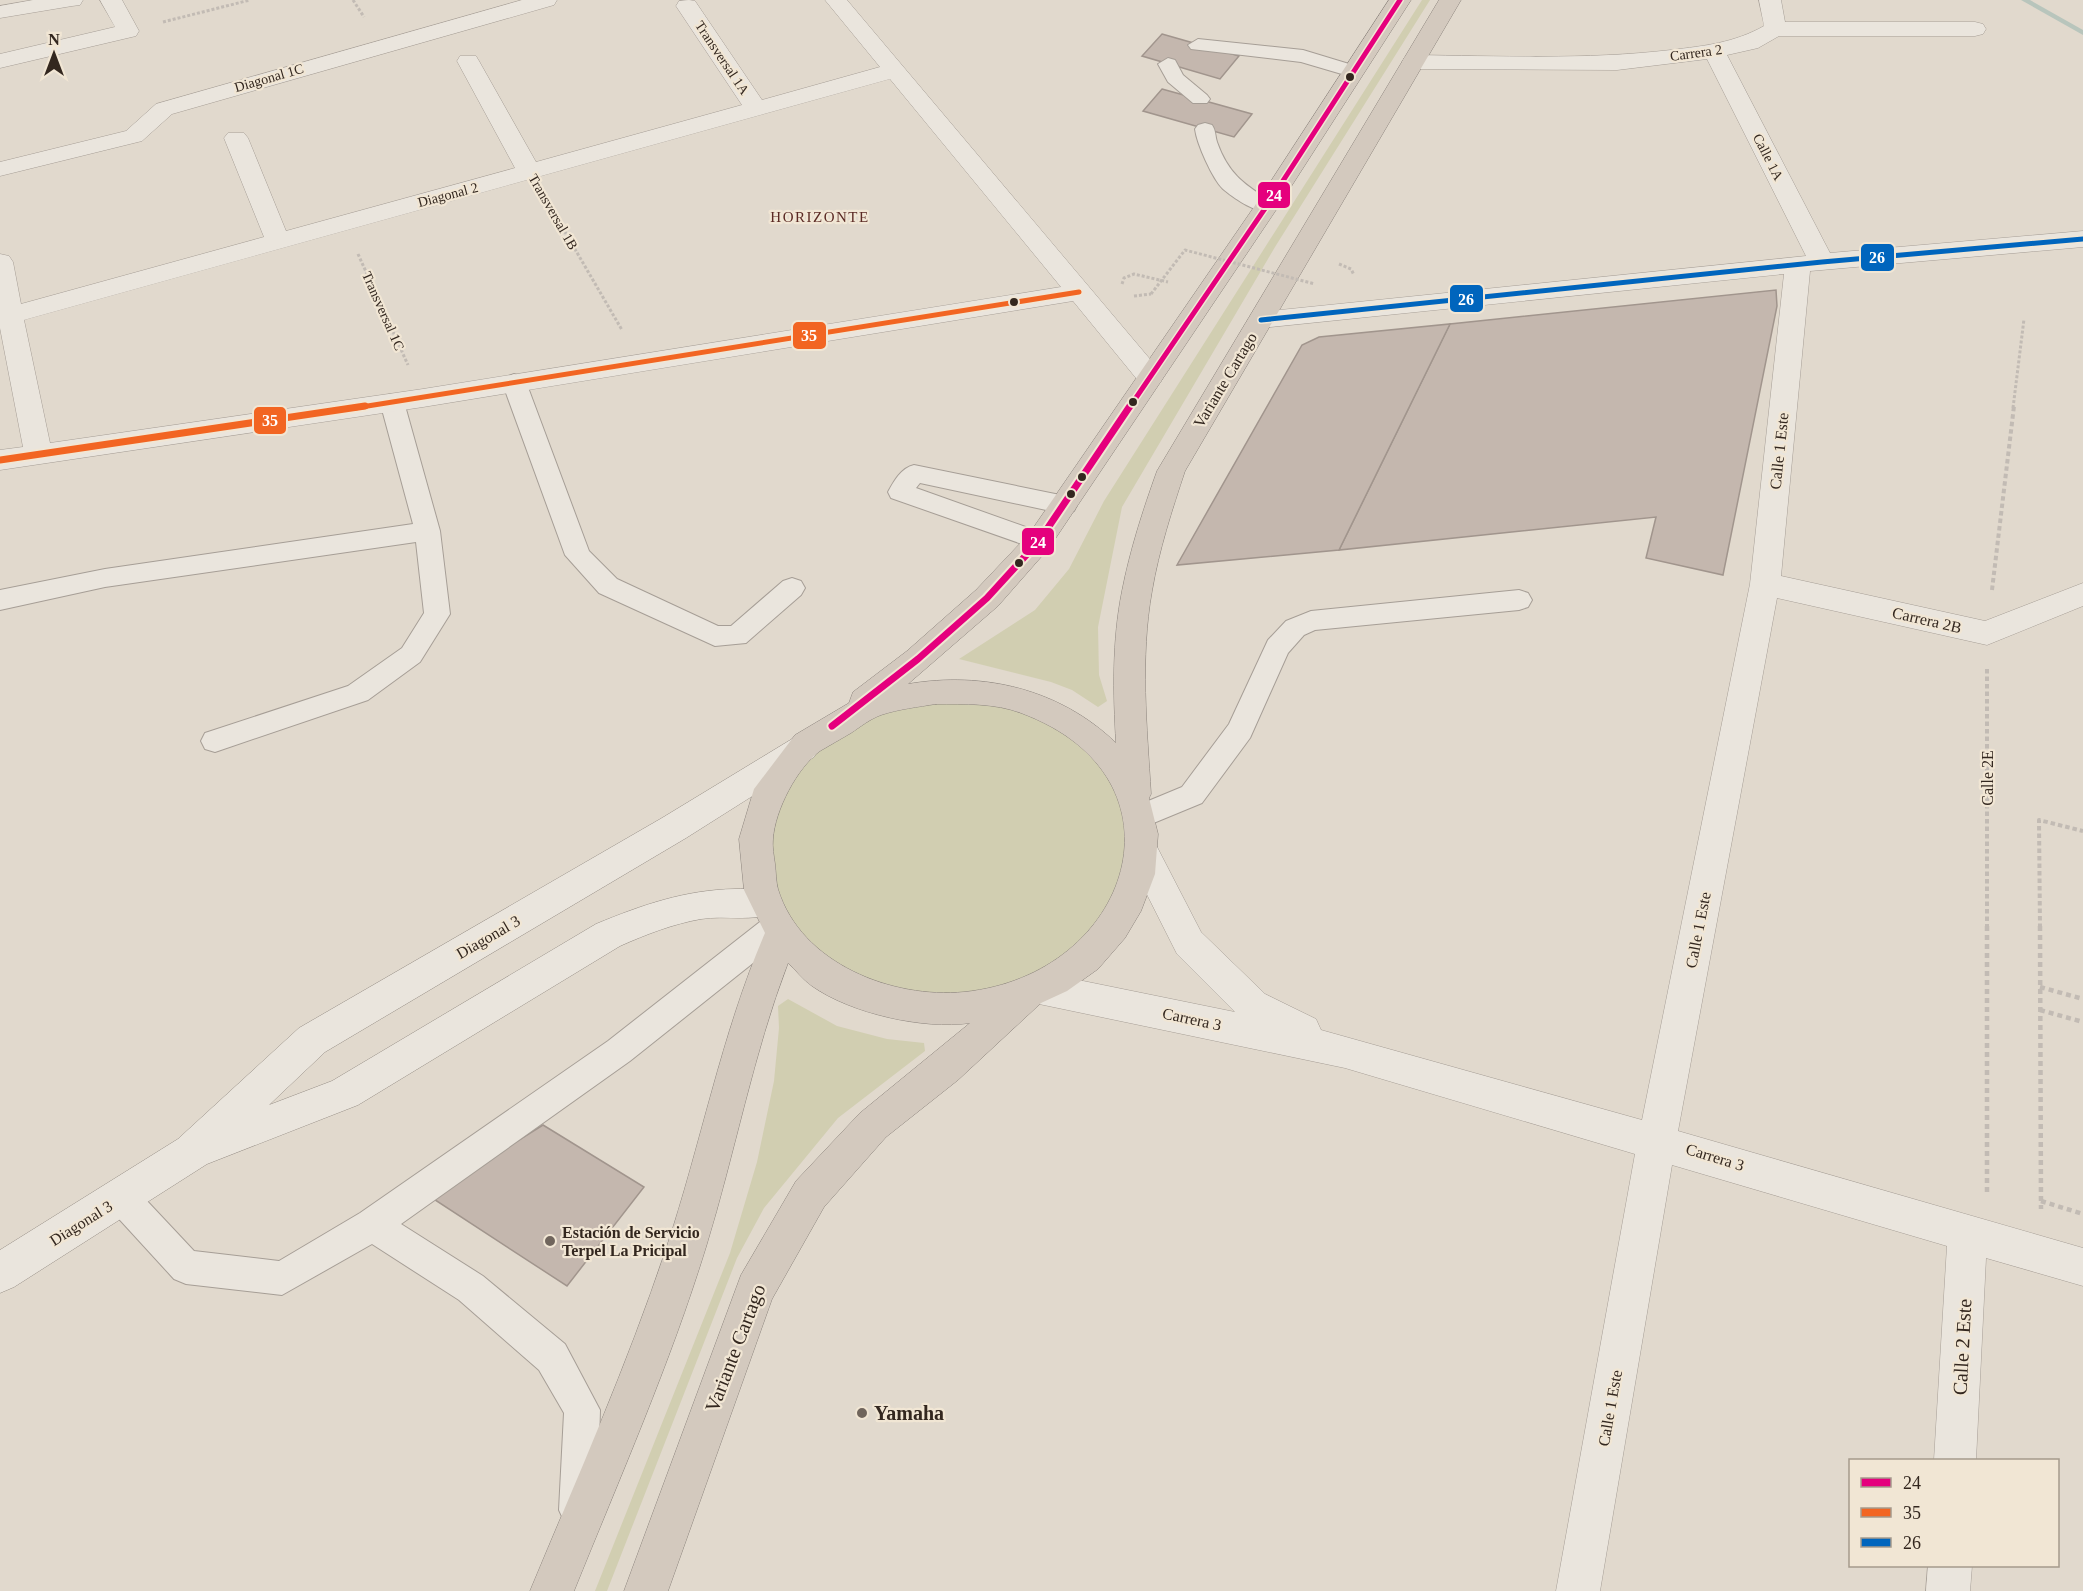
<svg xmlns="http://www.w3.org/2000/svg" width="2083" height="1591" viewBox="0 0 2083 1591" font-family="'Times New Roman',serif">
	<rect width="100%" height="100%" fill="#e1d9cd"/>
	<g fill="#d1ceb1">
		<path d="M1422 0H1430L1275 247 1122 507 1098 627 1099 675 1107 701 1098 707 1072 690 1051 682 959 659 1035 610 1069 569 1104 501Z"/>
		<path d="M973 692 1100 746 1139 817 1101 944 965 1008 802 959 757 833 832 726Z"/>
		<path d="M788 999 837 1026 887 1039 924 1043 925 1051 838 1118 764 1208 737 1258 607 1591H595L730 1253 757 1162 774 1081 779 1028 778 1006Z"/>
	</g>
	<path fill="#b8c5bc" d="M2021 0H2030L2083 30V35Z"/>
	<g fill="#c4b7ae" stroke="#a1958d" stroke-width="1.5">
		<path d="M1162 34 1239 56 1220 79 1142 56Z"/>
		<path d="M1162 89 1252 114 1234 137 1143 111Z"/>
		<path d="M1776 290 1777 306 1723 575 1646 558 1656 517 1339 550 1450 324Z"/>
		<path d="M1450 324 1339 550 1177 565 1302 345 1319 337Z"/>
		<path d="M543 1125 644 1187 567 1286 429 1196Z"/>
	</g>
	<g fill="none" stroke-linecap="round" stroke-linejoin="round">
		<defs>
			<g id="lane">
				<path d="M1198 39 1303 50 1359 67 1362 71 1352 77 1301 62 1191 49 1188 45Z"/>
				<path d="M1168 58 1175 60 1183 75 1207 95 1210 99 1207 103H1193L1168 82 1158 64Z"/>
				<path d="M1205 123 1212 125C1216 131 1215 136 1217 142 1229 176 1246 185 1273 203L1277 207 1273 211C1258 215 1235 199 1223 189 1212 178 1197 144 1195 129L1198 125Z"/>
				<path d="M514 374 522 377 526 382 589 551 617 579 718 626H731L783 581 792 578 801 581 805 588 801 595 746 643 715 646 599 593 565 555 502 382 506 377Z"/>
				<path d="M392 394 400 396 404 402 440 531 450 614 420 662 368 700 215 752 205 749 201 741 205 733 348 686 402 648 424 613 416 542 105 587 0 610V590L105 569 413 524 380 402 384 396Z"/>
				<path d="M914 465 1065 496 1074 499 1077 505 1074 511 1065 514 920 483 916 488 1048 535 1052 541 1048 547 1039 550 891 498 888 492C894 481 901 468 914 465Z"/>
				<path d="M1519 590 1528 593 1532 600 1528 607 1519 610 1315 630 1304 635 1288 653 1250 738 1202 803 1139 829 1129 825 1125 817 1129 809 1182 787 1229 724 1268 640 1286 621 1311 611Z"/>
				<path d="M776 914 787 918 791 927 787 936 630 1061 401 1224 483 1276 565 1344 600 1410 597 1510 591 1523 578 1529 565 1523 559 1510 564 1413 539 1370 459 1300 372 1244 282 1295 186 1284 174 1279 109 1208 104 1197 109 1186 121 1181 133 1186 194 1251 279 1261 360 1213 608 1041 765 918Z"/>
			</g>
			<g id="street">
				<path d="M33 0H83L80 5 72 6 0 18V6Z"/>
				<path d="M100 0H122L139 31 136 36 0 68V54L115 27Z"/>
				<path d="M522 0H557L554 5 172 114 142 141 0 176V162L126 131 156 104Z"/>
				<path d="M689 0 695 1 762 100 880 67 825 0H847L1160 371 1163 377 1160 383 1150 386 1140 383 1073 301 423 407 0 470V450L23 447 0 328V254L9 256 13 262 21 304 264 237 224 138 228 133H244L248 138 286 231 515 168 457 61 460 56H476L479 61 536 162 742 105 676 6 679 1ZM890 79 1061 287 423 389 50 443 24 320Z"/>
				<path d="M1759 0H1781L1785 22H1975L1983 24 1986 29 1983 34 1975 36H1779L1758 48 1727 55 1830 253 2083 231V247L1810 271 1781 576 1985 621 2083 583V606L1987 645 1777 598 1678 1131 2083 1248V1286L1986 1258 1976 1460H1934L1947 1246 1672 1165 1600 1591H1556L1635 1154 1345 1068 1039 1004 1026 999 1021 988 1026 977 1039 972 1235 1012 1177 954 1125 851 1130 841 1142 837 1154 841 1201 932 1265 994 1316 1019 1321 1030 1642 1120 1750 584 1784 274 1261 328 1252 326 1248 320 1252 314 1261 312 1806 256 1707 59 1617 70 1413 69 1405 67 1402 62 1405 57 1413 55C1499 56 1585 60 1671 50 1704 46 1734 43 1764 26Z"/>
				<path d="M1928 1566H1972L1970 1591H1926Z"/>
			</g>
			<path id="secondary" d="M803 735 814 739 819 748 814 757 686 838 325 1052 269 1105 332 1081 596 924C642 905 685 890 735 889 750 889 762 888 776 893L781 903 776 913C752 922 726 915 701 919 673 924 647 934 620 946L358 1105 207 1164 14 1287 0 1293V1250L178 1139 299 1028 662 818 792 739Z"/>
			<path id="highway" d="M1389 0H1411L1278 207 1049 548 998 606 908 684C983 671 1060 689 1116 743 1113 692 1112 641 1122 591 1130 550 1143 510 1157 471L1439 0H1461L1185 471C1172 510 1159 550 1152 591 1140 658 1147 727 1151 794L1149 798 1158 834 1155 874 1141 911 1125 938 1098 969 1067 991 1041 1003 958 1080 886 1137 824 1207 772 1299 668 1591H624L741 1275 796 1181 860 1113 970 1023C924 1030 850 1013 812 986 803 980 796 970 788 963 753 1054 735 1153 706 1247 670 1364 620 1477 574 1591H530C577 1478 627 1366 666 1249 701 1145 721 1035 765 933L744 890 739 839 754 789 795 735 849 703 853 692 907 651 976 590 1029 534 1254 207ZM936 704C964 704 995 703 1021 713 1196 778 1131 975 964 992 893 999 801 964 778 889 776 882 776 872 775 864 774 856 772 847 773 839 775 810 797 768 820 751 830 745 841 739 851 733 860 727 870 719 881 715 899 709 918 707 936 704Z"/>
		</defs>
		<use href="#lane" stroke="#a69e96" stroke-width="2"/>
		<use href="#street" stroke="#a69e96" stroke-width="1"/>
		<use href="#secondary" stroke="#968e86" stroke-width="1"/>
		<use href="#highway" stroke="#8c847d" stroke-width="1"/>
		<g stroke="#c2bbb4" stroke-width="3" stroke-dasharray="3 2" stroke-linecap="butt">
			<path d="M353 0 364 17"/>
			<path d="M163 22 250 0"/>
			<path d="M547 201 622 330"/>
			<path d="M358 254 408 365"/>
			<path d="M1339 264 1351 269 1354 275"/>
			<path d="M1122 284 1124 278 1134 274 1168 282"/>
			<path d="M1134 296 1151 294"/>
			<path d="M2013 408 2024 319"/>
		</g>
		<g stroke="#c2bbb4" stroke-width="4" stroke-dasharray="4.5 3" stroke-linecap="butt">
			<path d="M1992 590 2014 406"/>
			<path d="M1987 669V928"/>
			<path d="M2040 928 2039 820 2083 831"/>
		</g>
		<g stroke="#c2bbb4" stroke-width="4.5" stroke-dasharray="5 4" stroke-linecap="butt">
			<path d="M1987 926V1193"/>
			<path d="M2040 926 2041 1209"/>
			<path d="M2040 987 2083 999"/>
			<path d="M2040 1010 2083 1022"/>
			<path d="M2041 1201 2083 1214"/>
		</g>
		<use href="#lane" fill="#eae5dd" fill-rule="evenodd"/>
		<use href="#street" fill="#eae5dd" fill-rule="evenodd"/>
		<use href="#secondary" fill="#eae5dd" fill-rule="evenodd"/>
		<use href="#highway" fill="#d3c9be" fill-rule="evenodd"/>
		<path stroke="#c2bbb4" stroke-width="3" stroke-dasharray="3 2" stroke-linecap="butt" d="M1151 294 1185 250 1315 284"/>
		<defs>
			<path id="bus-1-far1" d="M1129 408 1266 207 1400 0"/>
			<path id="bus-1" d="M832 726 918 659 987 598 1039 541 1130 406"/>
			<path id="bus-2-far1" d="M355 408 1079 292"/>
			<path id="bus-2" d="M0 460 365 406"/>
			<path id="bus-3" d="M1261 320 1822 262 2083 239"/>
		</defs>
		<use href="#bus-1-far1" stroke="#f1e6d4" stroke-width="8"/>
		<use href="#bus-1" stroke="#f1e6d4" stroke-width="11"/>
		<use href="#bus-2-far1" stroke="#f1e6d4" stroke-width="8"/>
		<use href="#bus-2" stroke="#f1e6d4" stroke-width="11"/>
		<use href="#bus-3" stroke="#f1e6d4" stroke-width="8"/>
		<use href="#bus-1-far1" stroke="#e5007d" stroke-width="5"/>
		<use href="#bus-1" stroke="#e5007d" stroke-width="7"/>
		<use href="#bus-2-far1" stroke="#f26522" stroke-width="5"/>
		<use href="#bus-2" stroke="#f26522" stroke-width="7"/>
		<use href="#bus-3" stroke="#0065bd" stroke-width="5"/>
	</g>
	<g fill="#33271f" stroke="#f1e6d4" stroke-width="2">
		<circle cx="1350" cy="77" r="5"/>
		<circle cx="1014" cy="302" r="5"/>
		<circle cx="1133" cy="402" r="5"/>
		<circle cx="1082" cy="477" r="5"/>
		<circle cx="1071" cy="494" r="5"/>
		<circle cx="1019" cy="563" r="5"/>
	</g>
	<g fill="#70655c" stroke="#f1e6d4" stroke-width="2">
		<circle cx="550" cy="1241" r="6"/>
		<circle cx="862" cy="1413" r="6"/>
	</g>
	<g text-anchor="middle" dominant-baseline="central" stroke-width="4.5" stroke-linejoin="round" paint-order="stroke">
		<g font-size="14" fill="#33271f" stroke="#f1e6d4">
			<text transform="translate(1696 53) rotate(-8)">Carrera 2</text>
			<text transform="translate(722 58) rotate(56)">Transversal 1A</text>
			<text transform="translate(269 78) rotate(-16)">Diagonal 1C</text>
			<text transform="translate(1768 157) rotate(63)">Calle 1A</text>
			<text transform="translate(448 195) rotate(-15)">Diagonal 2</text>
			<text transform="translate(553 212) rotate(60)">Transversal 1B</text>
			<text transform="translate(383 311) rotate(66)">Transversal 1C</text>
		</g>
		<g font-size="15" letter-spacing="1.5" fill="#5b2a24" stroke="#f1e6d4">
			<text x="820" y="217">HORIZONTE</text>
		</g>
		<g font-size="16" fill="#33271f" stroke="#f1e6d4">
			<text transform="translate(1225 380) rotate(-59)">Variante Cartago</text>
			<text transform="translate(1779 451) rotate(-84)">Calle 1 Este</text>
			<text transform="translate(1927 620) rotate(13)">Carrera 2B</text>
			<text transform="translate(1987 778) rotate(-90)">Calle 2E</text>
			<text transform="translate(1698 930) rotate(-79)">Calle 1 Este</text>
			<text transform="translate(488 937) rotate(-30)">Diagonal 3</text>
			<text transform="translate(1192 1019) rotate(12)">Carrera 3</text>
			<text transform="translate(1715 1157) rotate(17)">Carrera 3</text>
			<text transform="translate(81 1223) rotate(-32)">Diagonal 3</text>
			<text transform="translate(1610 1408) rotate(-80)">Calle 1 Este</text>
		</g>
		<g font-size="16" font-weight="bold" fill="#33271f" stroke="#f1e6d4" text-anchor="start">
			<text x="562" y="1232">Estación de Servicio<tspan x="562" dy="18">Terpel La Pricipal</tspan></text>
		</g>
		<g font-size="20" fill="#33271f" stroke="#f1e6d4">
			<text transform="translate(1962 1347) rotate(-87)">Calle 2 Este</text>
			<text transform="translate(735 1348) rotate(-69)">Variante Cartago</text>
		</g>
		<g font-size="20" font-weight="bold" fill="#33271f" stroke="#f1e6d4" text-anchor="start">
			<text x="874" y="1413">Yamaha</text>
		</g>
	</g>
	<g stroke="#f1e6d4" stroke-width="2">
		<rect x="1257" y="181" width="34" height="28" rx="6" fill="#e5007d"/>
		<rect x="1860" y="243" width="35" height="29" rx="6" fill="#0065bd"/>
		<rect x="1449" y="284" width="35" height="29" rx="6" fill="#0065bd"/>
		<rect x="792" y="321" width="35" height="29" rx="6" fill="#f26522"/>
		<rect x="253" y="406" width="34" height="29" rx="6" fill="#f26522"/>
		<rect x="1021" y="527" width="34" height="29" rx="6" fill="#e5007d"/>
	</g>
	<g font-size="16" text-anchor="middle" font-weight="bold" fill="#fff">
		<text x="1274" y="201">24</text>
		<text x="1877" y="263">26</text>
		<text x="1466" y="305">26</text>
		<text x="809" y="341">35</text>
		<text x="270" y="426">35</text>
		<text x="1038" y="548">24</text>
	</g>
	<rect x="1849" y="1459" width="210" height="108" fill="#f1e6d4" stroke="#a59a8c" stroke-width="1.5"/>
	<rect x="1861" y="1478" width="30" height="9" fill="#e5007d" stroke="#a59a8c" stroke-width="1.5"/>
	<text x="1903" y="1489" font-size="18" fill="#33271f">24</text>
	<rect x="1861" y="1508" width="30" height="9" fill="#f26522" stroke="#a59a8c" stroke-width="1.5"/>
	<text x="1903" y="1519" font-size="18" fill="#33271f">35</text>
	<rect x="1861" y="1538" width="30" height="9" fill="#0065bd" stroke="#a59a8c" stroke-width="1.5"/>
	<text x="1903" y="1549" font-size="18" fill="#33271f">26</text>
	<g transform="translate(54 54)" stroke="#f1e6d4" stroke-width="4.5" paint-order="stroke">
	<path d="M0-4.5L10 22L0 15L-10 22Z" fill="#33271f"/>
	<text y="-9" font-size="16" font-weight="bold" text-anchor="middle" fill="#33271f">N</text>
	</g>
</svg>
